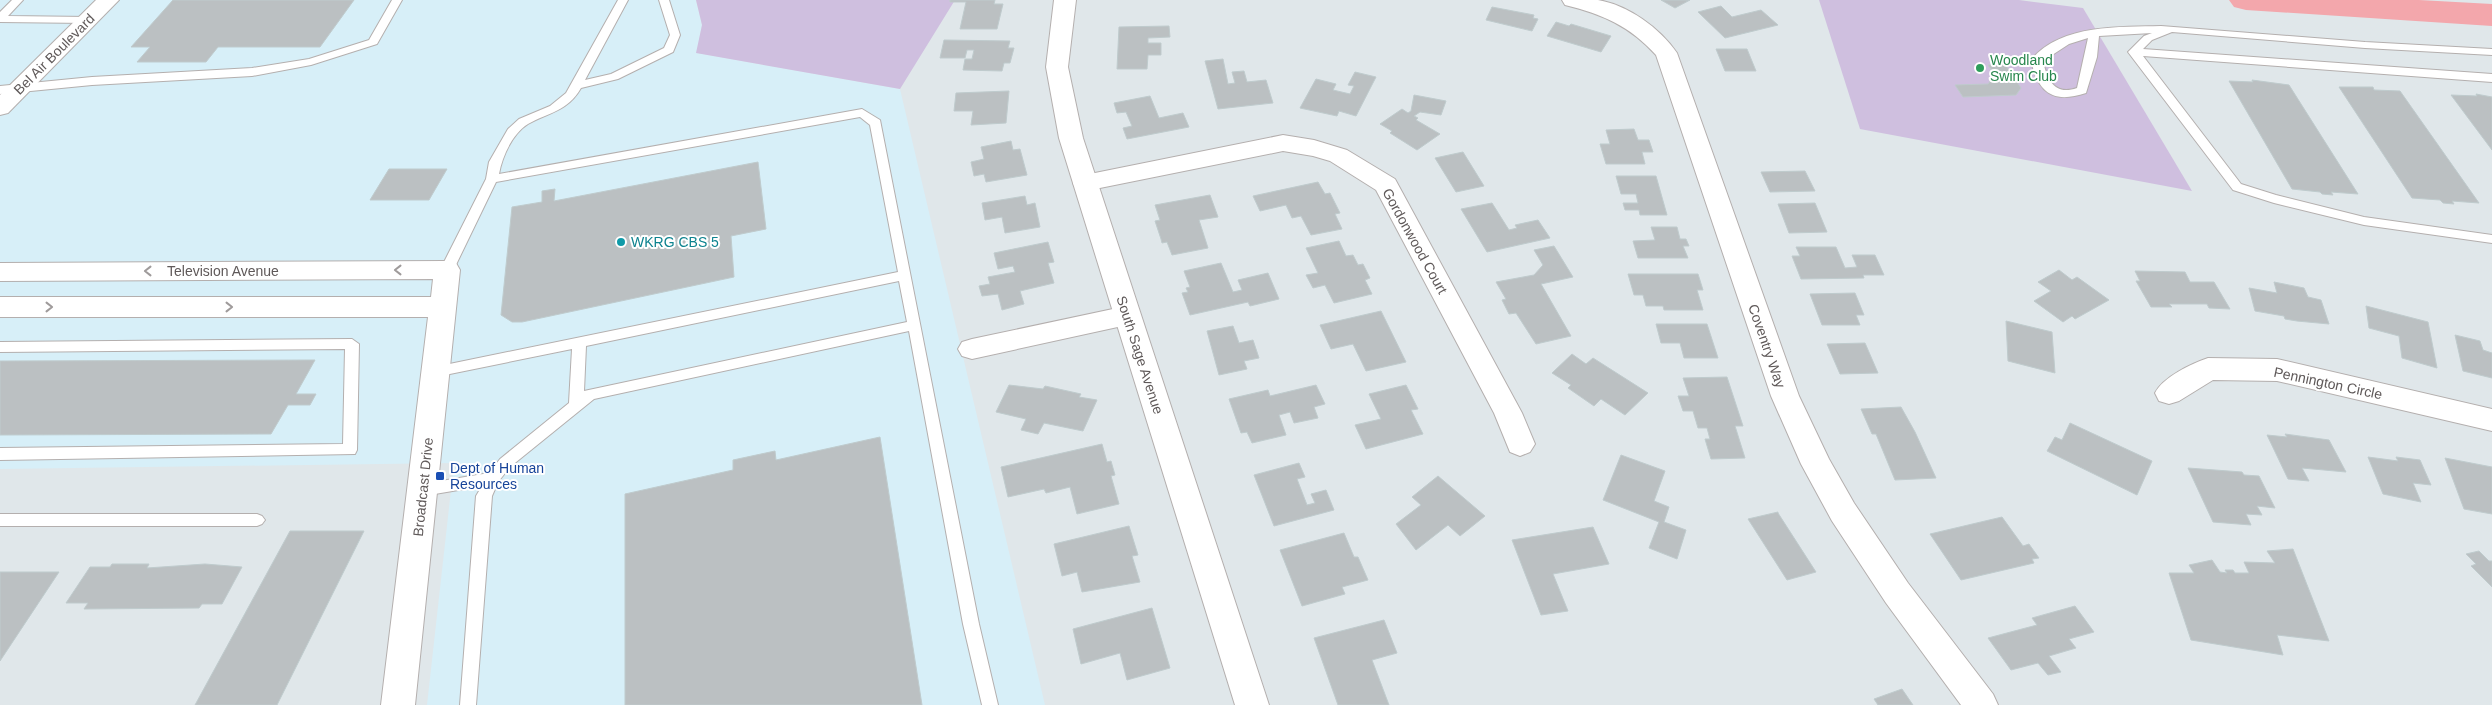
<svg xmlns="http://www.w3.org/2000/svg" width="2492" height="705" viewBox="0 0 2492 705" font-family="Helvetica,sans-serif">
	<rect width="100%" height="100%" fill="#e0e7ea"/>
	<path fill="#d7eff8" d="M0 0H696L702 25 697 53 900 89 1045 705H427L454 463 0 469Z"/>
	<g fill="#cfbfdf">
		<path d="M696 0H955L900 89 696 53 702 25Z"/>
		<path d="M1819 0H2019L2083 8 2192 191 1860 129Z"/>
	</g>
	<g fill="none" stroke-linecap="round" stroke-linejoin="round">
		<path fill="#f3a7ac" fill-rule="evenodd" d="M2229 0H2419L2492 4V26L2246 10 2234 7Z"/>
	</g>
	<g fill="#bbc0c2" stroke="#bfcbcd">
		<path d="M173 0H354L320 47H218L206 62H137L150 47H131Z"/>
		<path d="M950 0H995L994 4H1003L997 29H960L966 2H950Z"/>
		<path d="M1661 0H1690L1675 8Z"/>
		<path d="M1721 6 1732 17 1761 10 1778 25 1725 38 1698 12Z"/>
		<path d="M1492 7 1534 15 1533 18 1538 19 1532 31 1486 20Z"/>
		<path d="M1556 22 1569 26 1571 24 1611 36 1601 52 1547 36Z"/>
		<path d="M1169 26 1170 37 1148 38V43H1161V55H1148L1147 69H1117L1119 27Z"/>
		<path d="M944 40 1010 41 1008 48H1014L1010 63H1004L1002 71 963 70 965 59H972L974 50H967L965 58H940Z"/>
		<path d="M1716 49H1747L1756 71H1725Z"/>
		<path d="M1223 59 1228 84 1235 83 1232 72 1244 71 1247 82 1266 80 1273 103 1218 109 1205 61Z"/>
		<path d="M2005 64 2021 88 2016 95 1963 97 1955 85 1988 84 1995 75 1988 65Z"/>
		<path d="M1355 72 1376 77 1356 116 1339 111 1337 116 1300 108 1316 79 1336 84 1333 90 1350 94 1354 86 1348 85Z"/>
		<path d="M2252 80 2289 85 2358 194 2331 192 2333 195 2322 194 2320 192 2292 189 2229 81 2253 82Z"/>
		<path d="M2339 87H2373L2374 90 2400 91 2479 203 2452 201 2454 204 2443 203 2440 200 2412 198Z"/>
		<path d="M1009 91 1006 123 971 125 973 111H954L956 93Z"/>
		<path d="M2476 94 2492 97V150L2451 95 2477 96Z"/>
		<path d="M1414 95 1446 101 1441 115 1420 112 1414 116 1418 118 1416 120 1440 134 1417 150 1390 133 1392 131 1380 124 1402 109 1408 113 1411 111Z"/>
		<path d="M1150 96 1159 118 1183 113 1189 127 1127 139 1123 128 1132 126 1126 112 1117 113 1114 103Z"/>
		<path d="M1634 129 1638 140H1649L1653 152H1642L1645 164H1606L1600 144H1610L1606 130Z"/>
		<path d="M1011 141 1013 150 1020 149 1027 175 986 182 984 174 974 176 971 162 984 159 981 147Z"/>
		<path d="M1463 152 1484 186 1456 192 1435 158Z"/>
		<path d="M758 162 766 229 731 236 734 277 522 322H512L501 315 512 207 542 202V191L555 189 554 201Z"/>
		<path d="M389 169H447L429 200H370Z"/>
		<path d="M1805 171 1815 191 1770 192 1761 172Z"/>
		<path d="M1616 176H1656L1667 215H1640L1639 210H1625L1623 203H1638L1636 194H1621Z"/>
		<path d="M1318 182 1325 194 1330 193 1340 213 1335 214 1342 229 1311 235 1301 216 1292 218 1286 205 1260 211 1253 196Z"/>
		<path d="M1210 195 1218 217 1199 220 1208 248 1172 255 1167 242 1162 243 1161 239 1155 221 1160 220 1155 205Z"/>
		<path d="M1025 196 1027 205 1035 203 1040 227 1005 233 1002 217 985 220 982 203Z"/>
		<path d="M1492 203 1509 230 1517 228 1515 225 1538 220 1550 238 1487 252 1461 209Z"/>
		<path d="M1815 203 1827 232 1789 233 1778 204Z"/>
		<path d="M1651 227H1677L1680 239H1686L1689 246H1683L1688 258H1638L1633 241 1655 240Z"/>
		<path d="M1339 241 1346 256 1353 255 1358 265 1363 264 1370 278 1365 280 1372 294 1334 303 1325 285 1313 288 1306 275 1318 273 1306 248Z"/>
		<path d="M1048 242 1054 262 1048 263 1054 283 1020 291 1024 304 1002 310 998 294 982 296 979 286 990 284 988 277 1015 272 1013 266 998 269 994 253Z"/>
		<path d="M1554 246 1573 277 1541 284 1571 336 1536 344 1516 313 1509 314 1502 300 1506 299 1496 282 1534 275 1543 265 1534 250Z"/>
		<path d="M1796 247H1836L1845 268 1857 267 1852 255H1875L1884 275H1863L1864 278 1801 279 1792 256H1800Z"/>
		<path d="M1221 263 1233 292 1242 290 1238 280 1268 273 1279 299 1250 306 1248 302 1190 315 1182 293 1188 292 1186 288 1190 287 1184 271Z"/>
		<path d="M2059 270 2072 280 2077 277 2109 300 2075 319 2072 316 2063 322 2034 301 2051 291 2038 282Z"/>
		<path d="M2135 271 2185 272 2190 282H2214L2230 309 2209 308 2207 304H2169L2172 307H2151L2136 281H2140Z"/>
		<path d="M1628 274H1698L1703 290H1697L1703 310H1664L1663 306H1646L1643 295H1634Z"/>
		<path d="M2274 282 2304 288 2308 297 2321 300 2329 324 2297 321 2285 319 2284 316 2255 311 2249 288 2277 293Z"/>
		<path d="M1855 293 1864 315H1856L1860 325H1822L1810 294Z"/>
		<path d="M2366 306 2428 322 2437 368 2402 358 2399 336 2369 328Z"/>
		<path d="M1381 311 1406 362 1366 371 1353 344 1331 349 1320 325Z"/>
		<path d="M2006 321 2052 332 2055 373 2008 361Z"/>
		<path d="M1656 324H1707L1718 358H1684L1680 343H1661Z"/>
		<path d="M1233 326 1239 343 1253 340 1259 358 1244 361 1247 369 1219 375 1207 331Z"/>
		<path d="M2455 335 2480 341 2483 350 2492 353V378L2463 371Z"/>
		<path d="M1865 343 1878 373 1840 374 1827 344Z"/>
		<path d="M1572 354 1586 364 1593 358 1648 393 1625 415 1601 399 1594 406 1568 388 1571 385 1552 373Z"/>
		<path d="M315 360 296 394H316L310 405H288L271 434 0 435V361Z"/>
		<path d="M1727 377 1743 426H1735L1745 458 1711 459 1705 439H1710L1707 428H1698L1693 411H1683L1678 396H1689L1683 378Z"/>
		<path d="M1009 385 1043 389 1045 386 1081 394 1079 397 1097 400 1083 431 1044 423 1038 434 1021 430 1026 419 996 412Z"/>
		<path d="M1316 385 1325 404 1314 407 1318 418 1294 423 1290 412 1279 415 1286 435 1252 443 1247 432 1241 433 1229 399 1268 390 1270 396Z"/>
		<path d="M1406 385 1418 409 1411 410 1423 434 1366 449 1355 425 1381 419 1369 394Z"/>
		<path d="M1901 407 1915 432 1936 478 1895 480 1876 434H1872L1861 409Z"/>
		<path d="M2070 423 2152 461 2137 495 2047 451 2055 437 2062 440Z"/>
		<path d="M2285 434 2329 440 2346 472 2302 468 2309 481 2288 479 2267 435 2287 437Z"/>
		<path d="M880 437 922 705H625V494L733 470V460L775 451 776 460Z"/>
		<path d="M1102 444 1107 462 1111 461 1115 475 1111 476 1119 504 1077 514 1070 487 1046 493 1044 489 1008 497 1001 467Z"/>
		<path d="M1621 455 1665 471 1654 501 1669 507 1664 522 1686 530 1677 559 1649 548 1659 522 1603 500Z"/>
		<path d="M2368 457 2398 461 2396 457 2420 460 2431 485 2413 483 2421 502 2383 494Z"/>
		<path d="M2445 458 2492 467V514L2464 509Z"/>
		<path d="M1299 463 1305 477 1297 479 1307 505 1315 503 1311 494 1326 490 1334 510 1274 526 1254 475Z"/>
		<path d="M2188 468 2242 472 2244 475 2259 476 2275 508 2257 506 2262 515 2246 514 2251 525 2213 522Z"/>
		<path d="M1438 476 1485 516 1460 536 1448 525 1416 550 1396 524 1421 505 1412 497Z"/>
		<path d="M1778 512V513L1816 572 1787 580 1748 519Z"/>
		<path d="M2002 517 2023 546 2029 544 2039 558 2032 559 2034 563 1961 580 1930 534Z"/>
		<path d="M1129 526 1138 555 1132 556 1140 582 1082 592 1077 572 1062 576 1054 544Z"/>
		<path d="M1593 527 1609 564 1553 574 1568 611 1541 615 1512 540Z"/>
		<path d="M290 531H364L277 705H195Z"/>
		<path d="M1344 533 1354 557H1358L1368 580 1342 587 1345 594 1302 606 1280 550Z"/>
		<path d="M2293 549 2329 641 2277 635 2283 655 2191 640 2169 573H2194L2189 565 2212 560 2220 572 2227 573 2225 570H2233L2235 573H2249L2244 562 2275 563 2267 551Z"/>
		<path d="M2479 551 2489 561H2492V587L2471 566 2476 564 2466 554Z"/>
		<path d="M112 564H149L147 568 205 564 242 567 222 604H202L199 608 84 609 88 603H66L90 567H110Z"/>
		<path d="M0 572H59L0 661Z"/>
		<path d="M2075 606 2094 632 2069 639 2076 648 2049 656 2061 672 2048 675 2038 663 2011 670 1988 638 2037 625 2032 618Z"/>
		<path d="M1152 608 1170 668 1127 680 1120 653 1081 664 1073 629Z"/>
		<path d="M1384 620 1397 653 1372 660 1389 705H1338L1314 638Z"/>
		<path d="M1902 689 1913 705H1878L1874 699Z"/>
	</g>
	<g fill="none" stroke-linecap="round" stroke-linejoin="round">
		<defs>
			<g id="service">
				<path d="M12 0H23L8 16 88 17 93 20 88 23 0 22V12Z"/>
				<path d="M392 0H402L377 44 311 65 252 76 92 85 0 94V86L92 77 252 68 309 59 369 40Z"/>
				<path d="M618 0H628L585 80 611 74 664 48 670 35 659 0H669L680 35 673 52 618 79 581 88C567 112 549 112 528 124 512 134 502 157 499 174L862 109 880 120 979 624 998 705H982L963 624 909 331 594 399 510 467 498 482 492 496 476 705H460L476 496 482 486 423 496 418 494 416 490 418 486 423 484 489 473 500 459 569 403 572 349 435 377 430 376 428 372 430 368 898 272 870 125 860 117 496 182 452 273H442L440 270 486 179 489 162 508 129 519 119 550 106 566 93ZM899 281 907 322 584 391 586 346Z"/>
				<path d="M2161 26 2365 42 2492 49V55L2365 48 2172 32 2152 40 2143 49 2492 74V82L2143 56 2241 184 2276 195 2364 217 2492 235V243L2364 225 2274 203 2233 190 2128 52 2144 36 2152 33 2099 36 2097 57 2086 93C2053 104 2038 93 2031 60 2060 24 2120 27 2161 26ZM2088 38 2077 88C2055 96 2047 80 2043 61L2069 44Z"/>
				<path d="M352 339 359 344 357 450 355 454 0 460V448L343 444 345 349 0 352V342Z"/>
				<path d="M0 514H257L262 516 265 520 262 524 257 526H0Z"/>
			</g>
			<g id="minor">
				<path d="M1562 0C1574 0 1586 0 1598 0 1628 5 1660 28 1677 53L1799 396 1829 459 1854 503 1908 583 1993 694 1998 705H1961L1886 603 1832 521 1801 464 1771 396 1656 55C1630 26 1602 14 1565 5Z"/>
				<path d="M1283 135 1314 140 1347 150 1395 179 1522 413 1535 444 1530 452 1520 456 1510 452 1494 413 1376 190 1330 161 1313 156 1283 151 1085 191 1076 189 1073 183 1076 177 1085 175Z"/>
				<path d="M447 261 456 263 460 270 415 705H381L428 317H0V297H431L433 279 0 281V263Z"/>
				<path d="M1127 306 1136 309 1140 316 1136 323 972 359 962 356 958 349 962 342 972 339Z"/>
				<path d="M2208 358 2277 359 2492 409V431L2277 381 2213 380 2179 401 2169 404 2159 401 2155 393C2163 377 2191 364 2208 358Z"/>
			</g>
			<g id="tertiary">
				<path d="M96 0H119L8 113 0 115V95Z"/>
				<path d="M1054 0H1076L1068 67 1083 138 1269 705H1235L1059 138 1046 67Z"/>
			</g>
		</defs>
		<use href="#service" stroke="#b4afae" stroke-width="2"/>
		<use href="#minor" stroke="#b4afae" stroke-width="2"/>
		<use href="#tertiary" stroke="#b4afae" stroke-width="2"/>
		<use href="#service" fill="#fff" fill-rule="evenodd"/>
		<use href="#minor" fill="#fff" fill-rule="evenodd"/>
		<use href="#tertiary" fill="#fff" fill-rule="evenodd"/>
	</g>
	<defs><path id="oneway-chevron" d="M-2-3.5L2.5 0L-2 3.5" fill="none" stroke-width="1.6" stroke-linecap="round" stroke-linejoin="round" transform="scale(1.25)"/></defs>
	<g stroke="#9f9b9b">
		<use href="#oneway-chevron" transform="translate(398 270) rotate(180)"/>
		<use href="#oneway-chevron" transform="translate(148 271) rotate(180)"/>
		<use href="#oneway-chevron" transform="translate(49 307)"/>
		<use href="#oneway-chevron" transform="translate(229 307)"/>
	</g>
	<circle fill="#2e9e5b" stroke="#fff" stroke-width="2" cx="1980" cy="68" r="5"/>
	<circle fill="#0f9aa8" stroke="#fff" stroke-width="2" cx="621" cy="242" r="5"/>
	<rect fill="#1a4fb4" stroke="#fff" stroke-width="2" x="435" y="471" width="10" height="10" rx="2.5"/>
	<g text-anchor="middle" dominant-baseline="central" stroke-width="4" stroke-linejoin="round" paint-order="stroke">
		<g font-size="14" fill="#5f5959" stroke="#fff">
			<text transform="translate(54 54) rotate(-45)">Bel Air Boulevard</text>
			<text transform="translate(1415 241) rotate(61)">Gordonwood Court</text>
			<text x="223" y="271">Television Avenue</text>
			<text transform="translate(1767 346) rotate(71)">Coventry Way</text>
			<text transform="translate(1140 355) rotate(72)">South Sage Avenue</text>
			<text transform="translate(2328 383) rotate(12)">Pennington Circle</text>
			<text transform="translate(423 487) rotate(-84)">Broadcast Drive</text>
		</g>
		<g font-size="14" fill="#27864d" stroke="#fff" text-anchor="start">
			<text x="1990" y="60">Woodland<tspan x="1990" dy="16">Swim Club</tspan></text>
		</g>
		<g font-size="14" fill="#0d838f" stroke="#fff" text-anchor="start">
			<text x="631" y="242">WKRG CBS 5</text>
		</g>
		<g font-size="14" fill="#164399" stroke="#fff" text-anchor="start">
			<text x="450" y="468">Dept of Human<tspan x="450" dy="16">Resources</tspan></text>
		</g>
	</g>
</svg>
